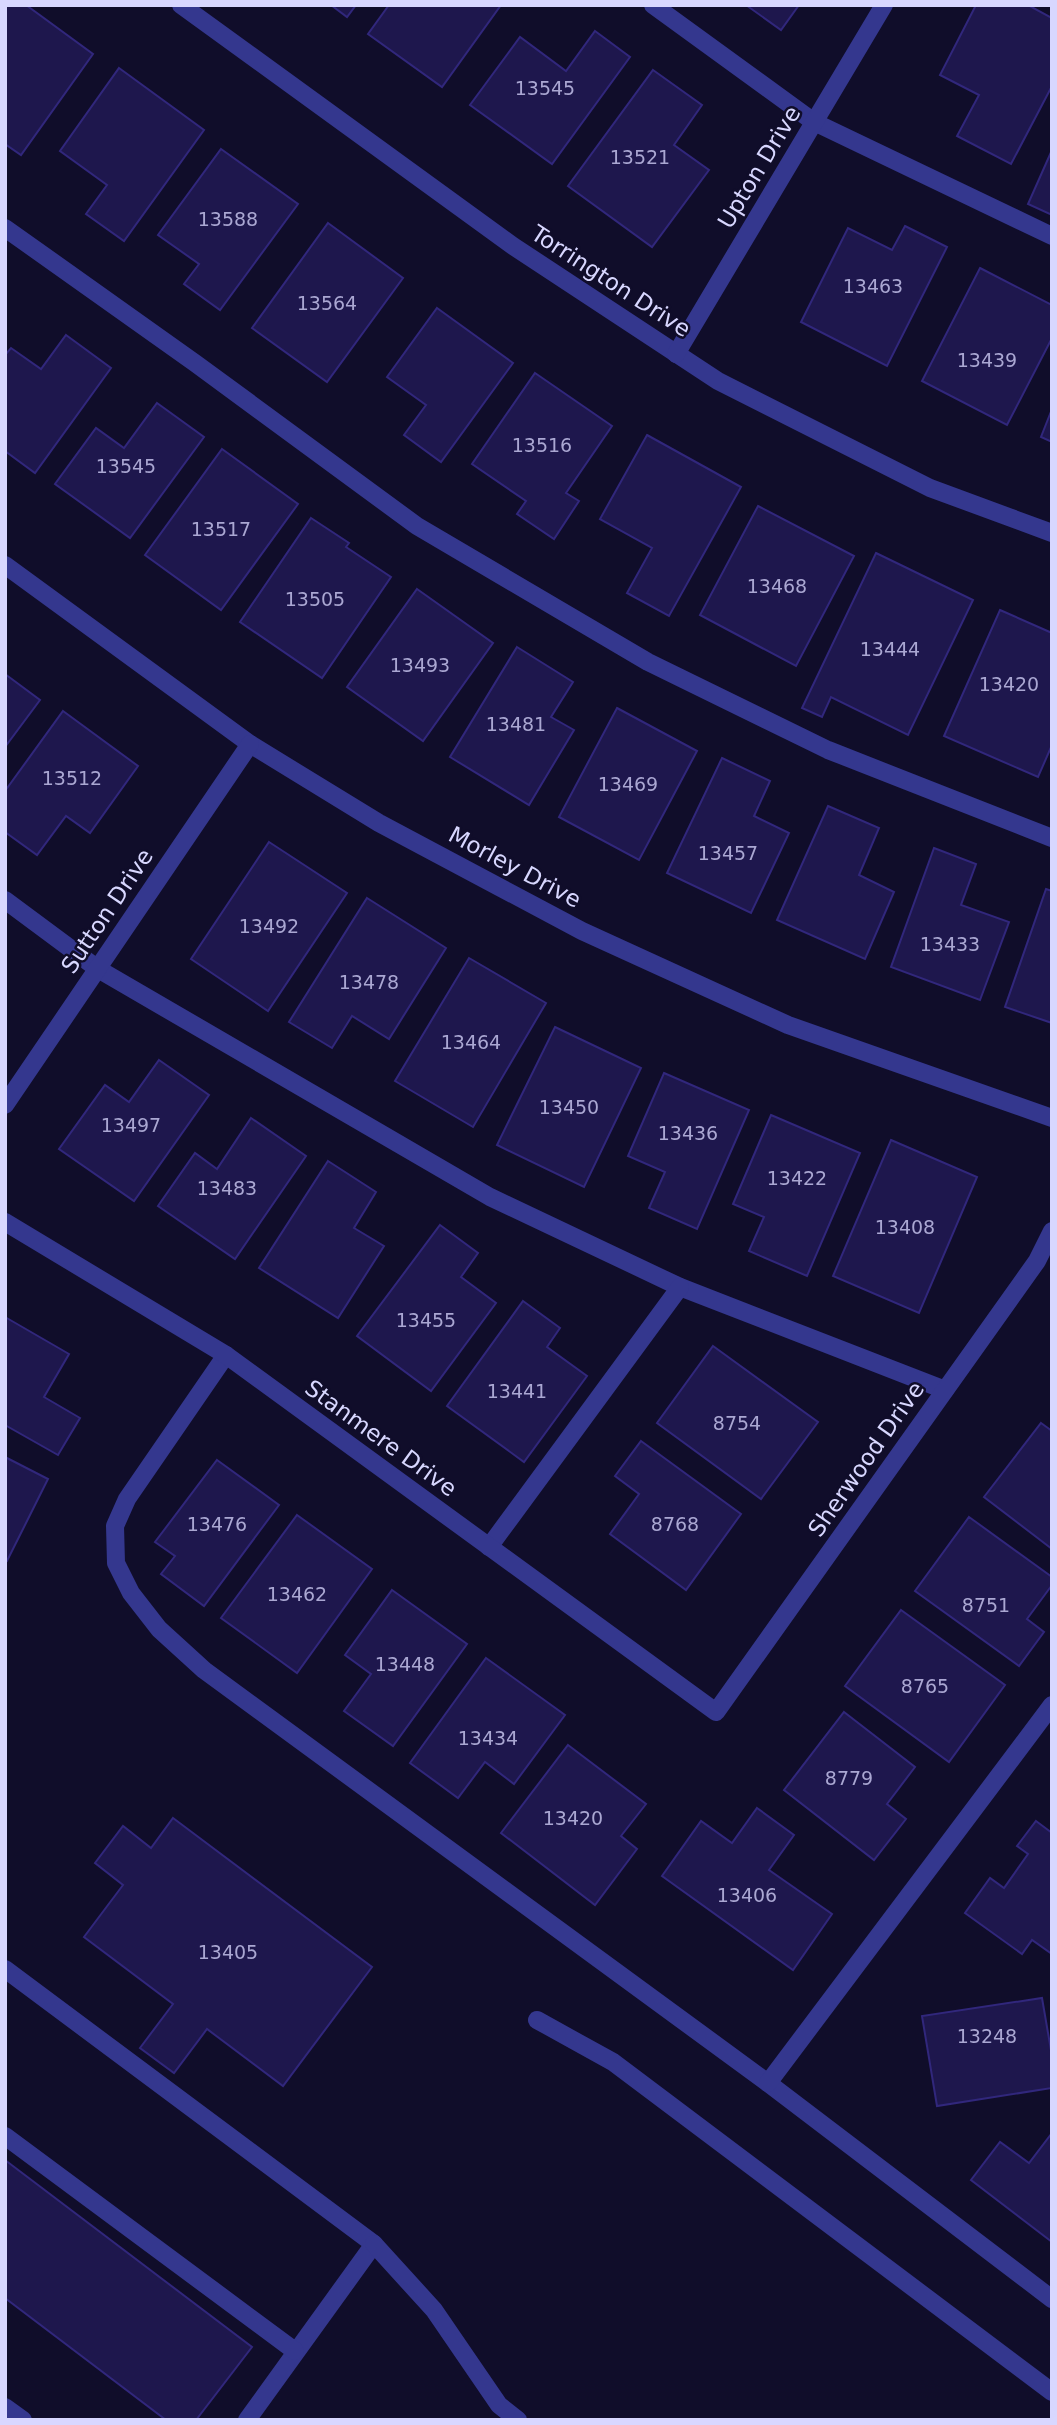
<svg xmlns="http://www.w3.org/2000/svg" width="1057" height="2425" viewBox="0 0 1057 2425" font-family="'DejaVu Sans',sans-serif">
	<rect width="100%" height="100%" fill="#100d2a"/>
	<g fill="#1e174d" stroke="#31277c" stroke-width="2">
		<path d="M5 5H26L93 54 21 155 5 144Z"/>
		<path d="M331 5H356L347 17Z"/>
		<path d="M389 5H501L442 87 368 34Z"/>
		<path d="M746 5H799L781 30Z"/>
		<path d="M976 5H1028L1052 18V86L1011 164 957 136 979 95 940 75Z"/>
		<path d="M595 31 630 57 552 164 470 105 520 37 566 71Z"/>
		<path d="M119 68 204 130 124 241 86 214 107 185 60 151Z"/>
		<path d="M653 70 702 105 674 145 709 170 652 247 568 186Z"/>
		<path d="M221 149 298 204 220 310 184 284 199 264 158 235Z"/>
		<path d="M1052 150V215L1028 204Z"/>
		<path d="M328 223 403 278 327 382 252 328Z"/>
		<path d="M905 226 947 247 887 366 801 322 848 228 892 250Z"/>
		<path d="M980 268 1052 305V338L1007 425 922 381Z"/>
		<path d="M437 308 513 363 441 462 404 435 426 405 387 377Z"/>
		<path d="M66 335 111 368 35 473 5 451V355L11 348 41 369Z"/>
		<path d="M535 373 612 426 566 493 579 501 554 539 517 514 526 501 472 464Z"/>
		<path d="M157 403 204 437 130 538 55 484 96 428 124 448Z"/>
		<path d="M1052 409V442L1041 437Z"/>
		<path d="M647 435 741 487 669 616 627 593 652 548 600 519Z"/>
		<path d="M222 449 298 504 221 610 145 555Z"/>
		<path d="M758 506 854 556 796 666 700 615Z"/>
		<path d="M311 518 349 543 346 547 391 577 322 678 240 622Z"/>
		<path d="M876 553 973 600 908 735 831 697 822 717 802 708Z"/>
		<path d="M417 589 493 643 423 741 347 687Z"/>
		<path d="M1000 610 1052 633V745L1038 777 944 736Z"/>
		<path d="M517 647 573 682 551 717 574 730 529 805 450 757Z"/>
		<path d="M5 674 40 700 5 747Z"/>
		<path d="M617 708 697 751 639 860 559 817Z"/>
		<path d="M63 711 138 766 90 833 66 816 37 855 5 832V791Z"/>
		<path d="M722 758 770 781 754 816 789 833 751 913 667 873Z"/>
		<path d="M828 806 879 828 859 875 894 892 865 959 777 920Z"/>
		<path d="M269 842 347 893 268 1011 191 959Z"/>
		<path d="M934 848 976 864 961 905 1009 922 980 1000 891 967Z"/>
		<path d="M1046 889 1052 891V1023L1005 1007Z"/>
		<path d="M367 898 446 948 389 1039 352 1016 332 1048 289 1022Z"/>
		<path d="M469 958 546 1003 473 1127 395 1081Z"/>
		<path d="M555 1027 641 1068 584 1187 497 1145Z"/>
		<path d="M159 1060 209 1095 134 1201 59 1149 105 1085 129 1102Z"/>
		<path d="M664 1073 749 1110 697 1229 649 1208 665 1172 628 1156Z"/>
		<path d="M771 1115 860 1153 807 1276 749 1251 764 1217 733 1204Z"/>
		<path d="M251 1118 306 1156 235 1259 158 1206 195 1153 217 1169Z"/>
		<path d="M891 1140 977 1177 919 1313 833 1276Z"/>
		<path d="M328 1161 376 1192 354 1228 384 1246 338 1318 259 1268Z"/>
		<path d="M440 1225 478 1253 461 1277 496 1303 431 1391 357 1336Z"/>
		<path d="M523 1301 560 1328 547 1347 587 1376 524 1462 447 1406Z"/>
		<path d="M5 1317 69 1354 44 1397 80 1418 58 1455 5 1425Z"/>
		<path d="M713 1346 818 1422 761 1499 657 1423Z"/>
		<path d="M1041 1423 1052 1431V1549L984 1497Z"/>
		<path d="M641 1441 741 1514 686 1590 610 1534 639 1494 615 1476Z"/>
		<path d="M5 1457 48 1479 7 1561 5 1560Z"/>
		<path d="M217 1460 279 1505 204 1606 161 1574 175 1556 155 1542Z"/>
		<path d="M297 1515 372 1569 297 1673 221 1618Z"/>
		<path d="M969 1517 1052 1577V1585L1027 1619 1044 1632 1019 1666 915 1591Z"/>
		<path d="M392 1590 467 1644 393 1746 344 1711 371 1674 345 1655Z"/>
		<path d="M901 1610 1005 1685 949 1762 845 1686Z"/>
		<path d="M486 1658 565 1715 514 1784 485 1762 458 1798 410 1763Z"/>
		<path d="M844 1712 915 1767 887 1804 906 1819 874 1860 784 1790Z"/>
		<path d="M568 1745 646 1804 621 1836 637 1849 595 1905 501 1833Z"/>
		<path d="M757 1808 794 1835 769 1870 832 1914 793 1970 662 1876 701 1821 732 1843Z"/>
		<path d="M173 1818 372 1967 283 2086 207 2029 174 2073 140 2048 173 2004 84 1937 123 1885 95 1863 123 1826 151 1848Z"/>
		<path d="M1036 1821 1052 1833V1954L1032 1940 1022 1954 965 1913 990 1878 1004 1888 1028 1854 1017 1846Z"/>
		<path d="M1042 1998 1052 2056V2088L937 2106 922 2016Z"/>
		<path d="M1052 2133V2242L971 2180 1000 2142 1029 2163Z"/>
		<path d="M5 2160 252 2347 196 2420H166L5 2298Z"/>
	</g>
	<g fill="none" stroke-linecap="round" stroke-linejoin="round">
		<g stroke="#34378e" stroke-width="18">
			<path d="M653 5 814 122 1052 236"/>
			<path d="M5 228 195 363 417 526 648 662 828 750 1052 838"/>
			<path d="M5 900 98 969 490 1197 680 1287 945 1390"/>
			<path d="M226 1355 127 1499 115 1526 116 1563 131 1593 159 1629 204 1670 768 2083 1052 2299"/>
			<path d="M489 1547 680 1287"/>
			<path d="M5 1969 374 2244 247 2420"/>
			<path d="M537 2020 613 2062 1052 2392"/>
			<path d="M768 2083 1052 1705"/>
			<path d="M5 2136 295 2351"/>
			<path d="M374 2244 434 2310 499 2405 518 2420"/>
			<path d="M5 2407 23 2420"/>
		</g>
		<g stroke="#34378e" stroke-width="18">
			<path d="M181 5 513 246 718 381 930 488 1052 533"/>
			<path d="M676 354 884 5"/>
			<path d="M5 565 250 744 379 823 582 931 788 1025 1052 1118"/>
			<path d="M5 1105 250 744"/>
			<path d="M5 1222 226 1355 716 1712 1037 1261 1052 1231"/>
		</g>
	</g>
	<g text-anchor="middle" dominant-baseline="central" stroke-width="5" stroke-linejoin="round" paint-order="stroke">
		<g font-size="19" fill="#aaa7d2">
			<text x="545" y="88">13545</text>
			<text x="640" y="157">13521</text>
			<text x="228" y="219">13588</text>
			<text x="873" y="286">13463</text>
			<text x="327" y="303">13564</text>
			<text x="987" y="360">13439</text>
			<text x="542" y="445">13516</text>
			<text x="126" y="466">13545</text>
			<text x="221" y="529">13517</text>
			<text x="777" y="586">13468</text>
			<text x="315" y="599">13505</text>
			<text x="890" y="649">13444</text>
			<text x="420" y="665">13493</text>
			<text x="1009" y="684">13420</text>
			<text x="516" y="724">13481</text>
			<text x="72" y="778">13512</text>
			<text x="628" y="784">13469</text>
			<text x="728" y="853">13457</text>
			<text x="269" y="926">13492</text>
			<text x="950" y="944">13433</text>
			<text x="369" y="982">13478</text>
			<text x="471" y="1042">13464</text>
			<text x="569" y="1107">13450</text>
			<text x="131" y="1125">13497</text>
			<text x="688" y="1133">13436</text>
			<text x="797" y="1178">13422</text>
			<text x="227" y="1188">13483</text>
			<text x="905" y="1227">13408</text>
			<text x="426" y="1320">13455</text>
			<text x="517" y="1391">13441</text>
			<text x="737" y="1423">8754</text>
			<text x="217" y="1524">13476</text>
			<text x="675" y="1524">8768</text>
			<text x="297" y="1594">13462</text>
			<text x="986" y="1605">8751</text>
			<text x="405" y="1664">13448</text>
			<text x="925" y="1686">8765</text>
			<text x="488" y="1738">13434</text>
			<text x="849" y="1778">8779</text>
			<text x="573" y="1818">13420</text>
			<text x="747" y="1895">13406</text>
			<text x="228" y="1952">13405</text>
			<text x="987" y="2036">13248</text>
		</g>
		<g font-size="23" fill="#d8d7ff" stroke="#100d2a">
			<text transform="translate(759 167) rotate(-59)">Upton Drive</text>
			<text transform="translate(611 281) rotate(33)">Torrington Drive</text>
			<text transform="translate(515 867) rotate(28)">Morley Drive</text>
			<text transform="translate(107 911) rotate(-56)">Sutton Drive</text>
			<text transform="translate(381 1438) rotate(36)">Stanmere Drive</text>
			<text transform="translate(866 1459) rotate(-55)">Sherwood Drive</text>
		</g>
	</g>
	<rect width="1057" height="2425" fill="none" stroke="#d8d7ff" stroke-width="14"/>
</svg>
